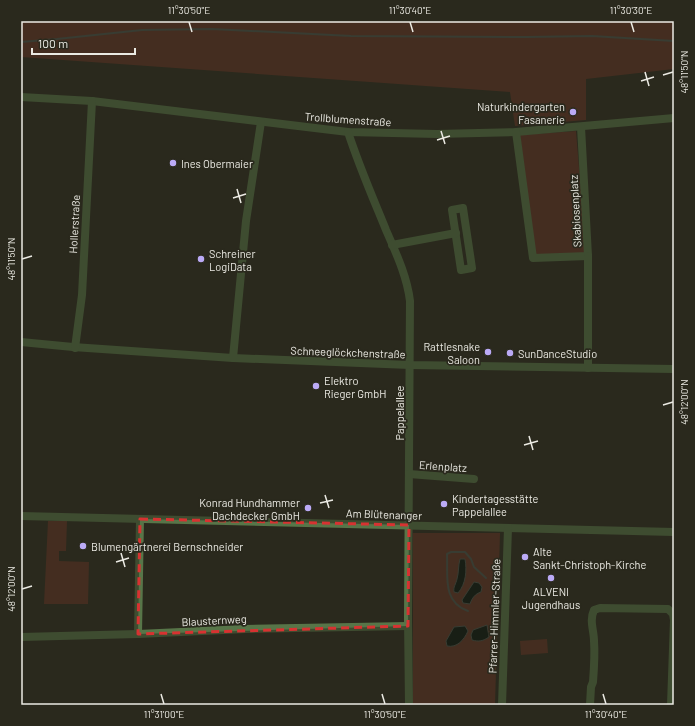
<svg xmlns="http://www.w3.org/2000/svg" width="695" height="726" viewBox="0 0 695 726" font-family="Barlow,sans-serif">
	<rect width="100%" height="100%" fill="#2a291d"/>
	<g fill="#643225">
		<path d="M21 21H674V69L586 79V120L515 126 510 92 21 57Z"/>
		<path d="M576 131 586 253 535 255 520 135Z"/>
		<path d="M48 521H67L66 551H59V561L89 562 88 604H44Z"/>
		<path d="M413 533H500L495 705H413Z"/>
		<path d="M547 639 548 653 521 655 520 641Z"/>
	</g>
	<g fill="#04110c" stroke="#49524c">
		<path d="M460 559H465C467 570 466 584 458 593L454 592C453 587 456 584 457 579 459 572 458 566 460 559Z"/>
		<path d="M474 582 479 583 482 587 481 592C475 594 472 598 470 604L463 603 462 600Z"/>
		<path d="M487 625 489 637C483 641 479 642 472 640L471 635 473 630Z"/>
		<path d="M465 626 468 631C464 640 457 648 447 646L446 641 454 627Z"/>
	</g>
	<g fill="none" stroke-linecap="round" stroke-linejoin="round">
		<g stroke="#49524c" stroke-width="2">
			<path d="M21 42 57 39 142 30 212 29 351 36 527 37 592 36 674 41"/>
			<path d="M468 611C442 602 448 576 447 554L451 552H465L471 559 474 567 486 578"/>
		</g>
		<g stroke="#577548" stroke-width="8">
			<path d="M21 97 92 101 348 132 437 134 516 132 674 118"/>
			<path d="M348 132C359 166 373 198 386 230 396 253 407 276 410 301L408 618 409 705"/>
			<path d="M516 132 533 258 588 256 581 127"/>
			<path d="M463 208 472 268 461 270 452 210Z"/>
			<path d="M392 245 456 233"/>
			<path d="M21 342 73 347 233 358 410 365 674 369"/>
			<path d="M75 348 82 295 92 101"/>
			<path d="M233 358 246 221 261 122"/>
			<path d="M588 368V256"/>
			<path d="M409 474 474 479"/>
			<path d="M21 516 674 532"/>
			<path d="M138 634 140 519"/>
			<path d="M21 637 138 634 245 629 408 626"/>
			<path d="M502 705 508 528"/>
			<path d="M590 705 591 687 593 682C594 669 595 654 594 641 594 630 589 621 594 610L600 608 668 609 673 614 674 620"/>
			<path d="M671 705 674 620"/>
		</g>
	</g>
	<path d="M0 0H695V726H0ZM140 519 409 525 408 626 138 634Z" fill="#2a291d" fill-opacity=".55" fill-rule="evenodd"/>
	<path fill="none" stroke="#d73231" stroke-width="3" stroke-dasharray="8 5" stroke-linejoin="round" d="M140 519 409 525 408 626 138 634Z"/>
	<path fill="none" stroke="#ebeae3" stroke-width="1.5" d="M189 22 192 32M410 22 413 32M631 22 634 32M645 72 649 86M663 75 673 72M641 81 654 77M441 131 445 144M437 140 450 136M237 189 241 203M233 198 246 194M22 259 32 256M663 405 673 402M529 436 533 450M524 445 538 441M325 495 329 508M320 503 333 500M121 553 125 567M116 562 129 558M22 589 32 586M161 694 164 704M382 694 385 704M603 694 606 704"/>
	<g fill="#bbaaf6" stroke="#2a291d" stroke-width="1.5">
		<circle cx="573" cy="112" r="4"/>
		<circle cx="173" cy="163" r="4"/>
		<circle cx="201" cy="259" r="4"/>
		<circle cx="488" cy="352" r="4"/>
		<circle cx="510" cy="353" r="4"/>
		<circle cx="316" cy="386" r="4"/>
		<circle cx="444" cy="504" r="4"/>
		<circle cx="308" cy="508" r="4"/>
		<circle cx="83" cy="546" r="4"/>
		<circle cx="525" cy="557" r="4"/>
		<circle cx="551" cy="578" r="4"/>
	</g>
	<g text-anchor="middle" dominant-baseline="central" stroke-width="3.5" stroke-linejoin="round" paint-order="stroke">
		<g font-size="11" fill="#ebeae3" stroke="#2a291d" text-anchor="start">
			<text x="565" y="106" text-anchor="end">Naturkindergarten<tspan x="565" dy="13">Fasanerie</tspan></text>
			<text x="181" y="163">Ines Obermaier</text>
			<text x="209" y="253">Schreiner<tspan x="209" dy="13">LogiData</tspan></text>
			<text x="480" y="346" text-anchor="end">Rattlesnake<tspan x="480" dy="13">Saloon</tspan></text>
			<text x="518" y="353">SunDanceStudio</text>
			<text x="324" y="380">Elektro<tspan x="324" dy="13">Rieger GmbH</tspan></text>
			<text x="452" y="498">Kindertagesstätte<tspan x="452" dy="13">Pappelallee</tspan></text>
			<text x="300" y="502" text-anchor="end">Konrad Hundhammer<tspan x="300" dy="13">Dachdecker GmbH</tspan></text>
			<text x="91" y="546">Blumengärtnerei Bernschneider</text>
			<text x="533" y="551">Alte<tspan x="533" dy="13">Sankt-Christoph-Kirche</tspan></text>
			<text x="551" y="591" text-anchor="middle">ALVENI<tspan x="551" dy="13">Jugendhaus</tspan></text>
		</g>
		<g font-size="11" fill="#ebeae3" stroke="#2a291d">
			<text transform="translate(348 119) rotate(4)">Trollblumenstraße</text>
			<text transform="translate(575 211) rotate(-93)">Skabiosenplatz</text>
			<text transform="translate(74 224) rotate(-87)">Hollerstraße</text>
			<text transform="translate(348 352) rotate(2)">Schneeglöckchenstraße</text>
			<text transform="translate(399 413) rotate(-90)">Pappelallee</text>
			<text transform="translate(443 466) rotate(4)">Erlenplatz</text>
			<text transform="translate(384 514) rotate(2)">Am Blütenanger</text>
			<text transform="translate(494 616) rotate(-88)">Pfarrer-Himmler-Straße</text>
			<text transform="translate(214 620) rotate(-3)">Blausternweg</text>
		</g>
	</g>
	<rect width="695" height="726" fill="none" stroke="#2a291d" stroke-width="44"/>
	<path d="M32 48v6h103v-6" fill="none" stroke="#ebeae3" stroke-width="2"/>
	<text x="38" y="48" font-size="12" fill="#ebeae3" stroke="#2a291d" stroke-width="3" paint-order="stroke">100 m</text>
	<rect x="22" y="22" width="651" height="682" fill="none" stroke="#ebeae3" stroke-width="1.5"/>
	<g font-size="10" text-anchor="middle" fill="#ebeae3">
		<text x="189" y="14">11°30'50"E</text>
		<text x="410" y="14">11°30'40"E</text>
		<text x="631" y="14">11°30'30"E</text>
		<text transform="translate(684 72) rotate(-90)" y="4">48°11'50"N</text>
		<text transform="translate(11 259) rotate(-90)" y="4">48°11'50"N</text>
		<text transform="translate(684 402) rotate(-90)" y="4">48°12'00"N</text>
		<text transform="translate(11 589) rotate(-90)" y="4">48°12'00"N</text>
		<text x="164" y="718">11°31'00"E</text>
		<text x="385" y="718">11°30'50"E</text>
		<text x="606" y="718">11°30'40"E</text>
	</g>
</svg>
